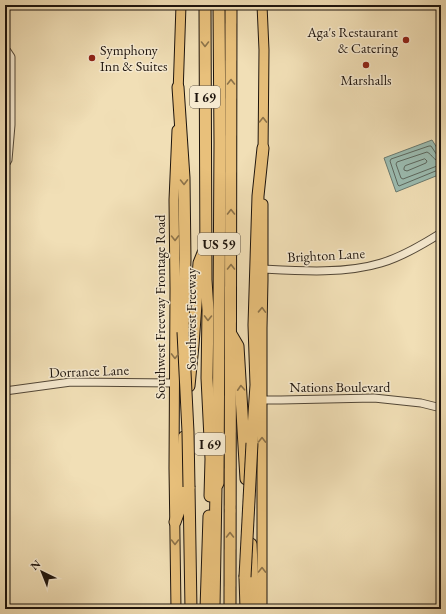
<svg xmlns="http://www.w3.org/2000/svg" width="446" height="614" viewBox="0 0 446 614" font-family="'EB Garamond',serif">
	<rect width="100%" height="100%" fill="#f1dfb6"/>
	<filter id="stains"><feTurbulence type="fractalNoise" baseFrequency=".005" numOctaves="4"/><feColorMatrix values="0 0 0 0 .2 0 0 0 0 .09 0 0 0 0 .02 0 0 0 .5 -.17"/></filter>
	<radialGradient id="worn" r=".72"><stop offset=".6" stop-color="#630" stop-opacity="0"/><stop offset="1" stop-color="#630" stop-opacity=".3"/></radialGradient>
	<path fill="#9bbcb1" stroke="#69796f" d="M432 140 441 154V174L396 192 384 158Z"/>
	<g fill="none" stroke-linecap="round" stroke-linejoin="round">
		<g stroke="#5c685f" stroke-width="1">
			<path d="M441 156 437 155 431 146H429L391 159 390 161 398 185 399 186 438 170H441"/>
			<path d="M425 159 427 161 426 163 407 171 404 170V168L405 166Z"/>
			<path d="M441 161C433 161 433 155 427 152L397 162 396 164 401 178 403 179 437 166 441 165"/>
		</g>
		<defs>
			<g id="minor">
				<path d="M5 50 7 51 11 57V125L8 160 5 165"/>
				<path d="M263 269C300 271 345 274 381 263 402 257 422 245 441 233"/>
				<path d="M5 391 71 382 174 383"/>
				<path d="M262 400H281L374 398 421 403 441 408"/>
			</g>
			<g id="major">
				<path d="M262 5 264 50 263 154"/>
				<path d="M178 94 181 5"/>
				<path d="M176 609 174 468 175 289 174 200 177 130"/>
				<path d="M262 609V328L263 280V204"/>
			</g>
			<g id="highway">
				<path d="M205 5 206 280 208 310 207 378 211 459 210 496"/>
				<path d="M178 87 184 178 185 259 183 332"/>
				<path d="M231 334 238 346 246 479"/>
				<path d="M189 386 193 345 199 263 203 253"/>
				<path d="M252 443 256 385 254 325 258 196 263 148"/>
				<path d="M189 487 191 609"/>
				<path d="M175 522 179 511 184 437"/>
				<path d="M251 544 254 609"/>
				<path d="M245 577 246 609"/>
				<path d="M206 609 209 516"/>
				<path d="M214 609 216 487 218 483 220 143 219 5"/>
				<path d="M230 609 231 5"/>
			</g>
		</defs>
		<use href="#minor" stroke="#524737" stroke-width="9"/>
		<use href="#major" stroke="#1d140d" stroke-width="11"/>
		<use href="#highway" stroke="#1d140d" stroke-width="13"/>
		<use href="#minor" stroke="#f6ead0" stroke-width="7"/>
		<use href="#major" stroke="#e8c07b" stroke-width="9"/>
		<use href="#highway" stroke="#e8c07b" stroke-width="11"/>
		<defs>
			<g id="highway-bridge">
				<path d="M183 332 188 432 189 487"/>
				<path d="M245 577 252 443"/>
			</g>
		</defs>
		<use href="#highway-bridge" stroke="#1d140d" stroke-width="13" stroke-linecap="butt"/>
		<use href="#highway-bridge" stroke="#e8c07b" stroke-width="11"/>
	</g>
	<defs><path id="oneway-chevron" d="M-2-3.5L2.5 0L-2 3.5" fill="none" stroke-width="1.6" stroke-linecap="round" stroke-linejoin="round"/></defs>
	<g stroke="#8d734a">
		<use href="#oneway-chevron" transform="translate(205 44) rotate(90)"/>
		<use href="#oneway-chevron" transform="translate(231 82) rotate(-90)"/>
		<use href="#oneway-chevron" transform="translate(263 120) rotate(-89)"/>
		<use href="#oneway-chevron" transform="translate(184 182) rotate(89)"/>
		<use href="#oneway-chevron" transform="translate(231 212) rotate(-90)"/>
		<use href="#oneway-chevron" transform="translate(175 238) rotate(89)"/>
		<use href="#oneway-chevron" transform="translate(231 267) rotate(-90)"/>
		<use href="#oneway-chevron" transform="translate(262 310) rotate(-88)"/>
		<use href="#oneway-chevron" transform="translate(208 318) rotate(91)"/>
		<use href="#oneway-chevron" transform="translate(175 356) rotate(91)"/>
		<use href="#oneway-chevron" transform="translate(241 388) rotate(-93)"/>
		<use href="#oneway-chevron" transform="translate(262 440) rotate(-89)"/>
		<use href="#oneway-chevron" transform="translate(230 535) rotate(-90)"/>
		<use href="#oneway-chevron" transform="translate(175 542) rotate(90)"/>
		<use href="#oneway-chevron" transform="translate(262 570) rotate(-89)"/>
	</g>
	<g fill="#8f2418" stroke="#f6ead0" stroke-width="1.5">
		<circle cx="406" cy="40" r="4"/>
		<circle cx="92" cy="58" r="4"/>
		<circle cx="366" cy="65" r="4"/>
	</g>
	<g text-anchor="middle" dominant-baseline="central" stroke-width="3" stroke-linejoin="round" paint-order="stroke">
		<g fill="#f6ead0" stroke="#5e5448" stroke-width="1">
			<rect x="190" y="86" width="30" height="22" rx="3"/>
			<rect x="198" y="233" width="42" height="22" rx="3"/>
			<rect x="195" y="433" width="30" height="22" rx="3"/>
		</g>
		<g font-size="13" font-weight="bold" fill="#1d140d">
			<text x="205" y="97">I 69</text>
			<text x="219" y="244">US 59</text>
			<text x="210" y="444">I 69</text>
		</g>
		<g font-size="14" fill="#1d140d" stroke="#f6ead0" text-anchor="end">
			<text x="398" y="32">Aga's Restaurant<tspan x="398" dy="16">&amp; Catering</tspan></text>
			<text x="100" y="50" text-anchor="start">Symphony<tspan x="100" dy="16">Inn &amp; Suites</tspan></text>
			<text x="366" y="80" text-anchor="middle">Marshalls</text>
		</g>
		<g font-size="14" fill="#1d140d" stroke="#f6ead0">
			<text transform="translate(326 255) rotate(-3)">Brighton Lane</text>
			<text transform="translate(160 307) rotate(-90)">Southwest Freeway Frontage Road</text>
			<text transform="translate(191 319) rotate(-90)">Southwest Freeway</text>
			<text transform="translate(89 371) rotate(-2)">Dorrance Lane</text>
			<text x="340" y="387">Nations Boulevard</text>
		</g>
	</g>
	<rect width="446" height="614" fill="none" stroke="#f1dfb6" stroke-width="20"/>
	<rect x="6" y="6" width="434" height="602" fill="none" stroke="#1d140d" stroke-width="2"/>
	<rect x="10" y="10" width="426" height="594" fill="none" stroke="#1d140d"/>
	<g transform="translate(42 572) rotate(317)" stroke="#f6ead0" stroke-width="3" paint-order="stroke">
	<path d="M0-3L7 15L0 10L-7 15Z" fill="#1d140d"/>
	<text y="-6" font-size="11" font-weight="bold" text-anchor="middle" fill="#1d140d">N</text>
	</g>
	<rect width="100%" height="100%" filter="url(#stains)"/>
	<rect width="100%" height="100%" fill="url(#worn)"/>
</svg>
